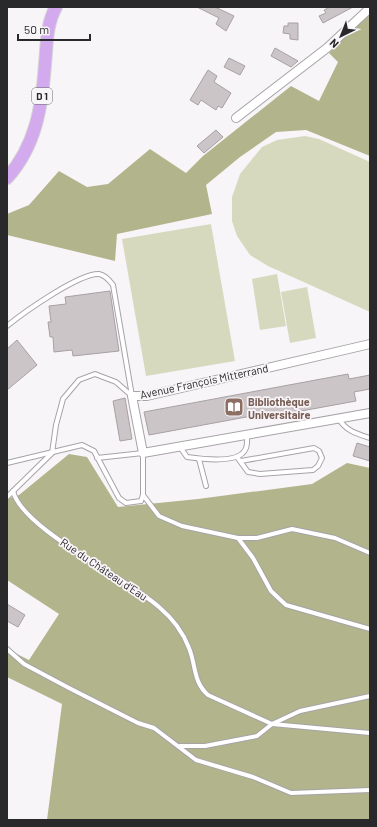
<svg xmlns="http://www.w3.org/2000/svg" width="377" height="827" viewBox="0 0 377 827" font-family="Barlow,sans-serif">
	<rect width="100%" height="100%" fill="#f8f5f9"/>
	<g fill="#d7d9be">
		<path d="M305 136 319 139 370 162V312L268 266 250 255 237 236 232 221V197L240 174 262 147 277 140Z"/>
		<path d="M211 224 235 361 146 376 122 239Z"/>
		<path d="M277 274 286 326 260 330 252 279Z"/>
		<path d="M307 287 316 338 290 343 281 292Z"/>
	</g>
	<g fill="#b2b58b">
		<path d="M370 12V156L306 130 276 132 240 157 206 185 212 214 117 234 115 261 7 235V214L29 205 59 171 87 187 108 184 150 149 186 173 203 156 291 86 319 101 338 62 329 53Z"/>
		<path d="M69 454 87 457 118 507 198 499 312 484 347 463 370 468V820H47L62 704 7 677V649L29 660 59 614 7 580V499L19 495Z"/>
	</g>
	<g fill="#cbc5c7" stroke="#a7a1a3">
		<path d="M197 7H215L234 16 226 31 216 24 219 18Z"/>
		<path d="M330 7H353L323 23 319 16 326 13 324 10Z"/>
		<path d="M288 23H298V40L290 39V34L283 33 284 26H288Z"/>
		<path d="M275 48 298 61 291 67 271 56Z"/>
		<path d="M229 58 245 66 240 75 224 67Z"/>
		<path d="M208 70 217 76 214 82 231 93 222 108 218 106 216 110 201 100 198 105 190 100Z"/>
		<path d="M216 130 223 137 204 153 197 146Z"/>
		<path d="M110 291 119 351 73 356 72 350 54 352 53 337H50L48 322H51L49 306 66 304 65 297Z"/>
		<path d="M17 340 37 365 7 390V349Z"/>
		<path d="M348 374 349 379 370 375V389L354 392 356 401 274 416 273 413 269 414 268 413 149 435 144 412Z"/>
		<path d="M125 398 132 439 120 441 113 401Z"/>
		<path d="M357 443 370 447V461L353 456Z"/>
		<path d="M7 604 25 615 18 627 7 621Z"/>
	</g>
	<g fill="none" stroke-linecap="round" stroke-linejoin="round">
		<defs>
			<g id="lane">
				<path d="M7 326C23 313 79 273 99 274 105 275 110 281 113 285L132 396"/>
				<path d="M339 419C346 431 357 434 370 438"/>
				<path d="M180 447 187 457C201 459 238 464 245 450 248 446 247 439 247 435"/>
				<path d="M237 457 248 472 260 474 313 470 318 466 322 458 319 451 314 448 241 461"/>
				<path d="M199 459 206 486"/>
				<path d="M7 463 82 445 94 451 119 498 126 503 141 501 143 495V453L97 458"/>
				<path d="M13 491C22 529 127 578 159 607 172 618 183 632 189 648 196 665 193 682 208 695L272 724 370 733"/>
				<path d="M143 495 159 516 182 526 238 538H257L292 529 335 538 370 553"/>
				<path d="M7 497 52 453 56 425 63 399 79 380 95 374 116 382 132 396"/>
				<path d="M238 538 253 558 271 591 286 605 370 629"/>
				<path d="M7 649 24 664 69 688 138 723 154 728 196 760 253 777 291 793 370 790"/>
				<path d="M180 746H205L257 736 272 724 300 711 370 696"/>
			</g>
			<g id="street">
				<path d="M236 118 327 48 370 8"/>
				<path d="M370 344 147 396H132L143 453 370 413"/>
			</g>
			<path id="primary" d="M7 178C36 146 42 106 45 64 47 45 46 25 56 7"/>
		</defs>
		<use href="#lane" stroke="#a7a3a7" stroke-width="6"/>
		<use href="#street" stroke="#a7a3a7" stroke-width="10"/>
		<use href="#primary" stroke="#d4d4d4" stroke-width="14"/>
		<use href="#lane" stroke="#fff" stroke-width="4"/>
		<use href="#street" stroke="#fff" stroke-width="8"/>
		<use href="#primary" stroke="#d3aaee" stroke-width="12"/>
	</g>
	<defs>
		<symbol id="library-square" viewBox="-11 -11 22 22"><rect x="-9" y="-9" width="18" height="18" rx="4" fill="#8d6e63" stroke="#f8f5f9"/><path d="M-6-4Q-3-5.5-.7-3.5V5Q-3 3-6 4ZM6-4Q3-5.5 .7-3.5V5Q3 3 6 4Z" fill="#fff"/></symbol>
	</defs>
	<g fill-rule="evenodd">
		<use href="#library-square" x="223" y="396" width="22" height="22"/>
	</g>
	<g text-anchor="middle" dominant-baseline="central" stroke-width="3.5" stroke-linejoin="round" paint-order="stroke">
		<rect fill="#f8f5f9" stroke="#676668" stroke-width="1" x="32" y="88" width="20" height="16" rx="3"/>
		<g font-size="10" font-weight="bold" fill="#29282a">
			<text x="42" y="96">D 1</text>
		</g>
		<g font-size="11" fill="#29282a" stroke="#f8f5f9">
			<text transform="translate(204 381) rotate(-12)">Avenue François Mitterrand</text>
			<text transform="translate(104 569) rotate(34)">Rue du Château d'Eau</text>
		</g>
		<g font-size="11" font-weight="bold" fill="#785e54" stroke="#f8f5f9" text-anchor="start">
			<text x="248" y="401">Bibliothèque<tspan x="248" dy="13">Universitaire</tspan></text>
		</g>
	</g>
	<rect width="377" height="827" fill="none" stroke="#29282a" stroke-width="16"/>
	<g transform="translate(341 36) rotate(223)" stroke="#f8f5f9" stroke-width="3" paint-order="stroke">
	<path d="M0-3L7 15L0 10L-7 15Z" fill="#29282a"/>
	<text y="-6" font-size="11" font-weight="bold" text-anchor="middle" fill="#29282a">N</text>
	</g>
	<path d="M18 34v6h72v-6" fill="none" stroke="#29282a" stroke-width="2"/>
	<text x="24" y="34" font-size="12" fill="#29282a" stroke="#f8f5f9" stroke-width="3" paint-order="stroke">50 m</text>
</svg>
